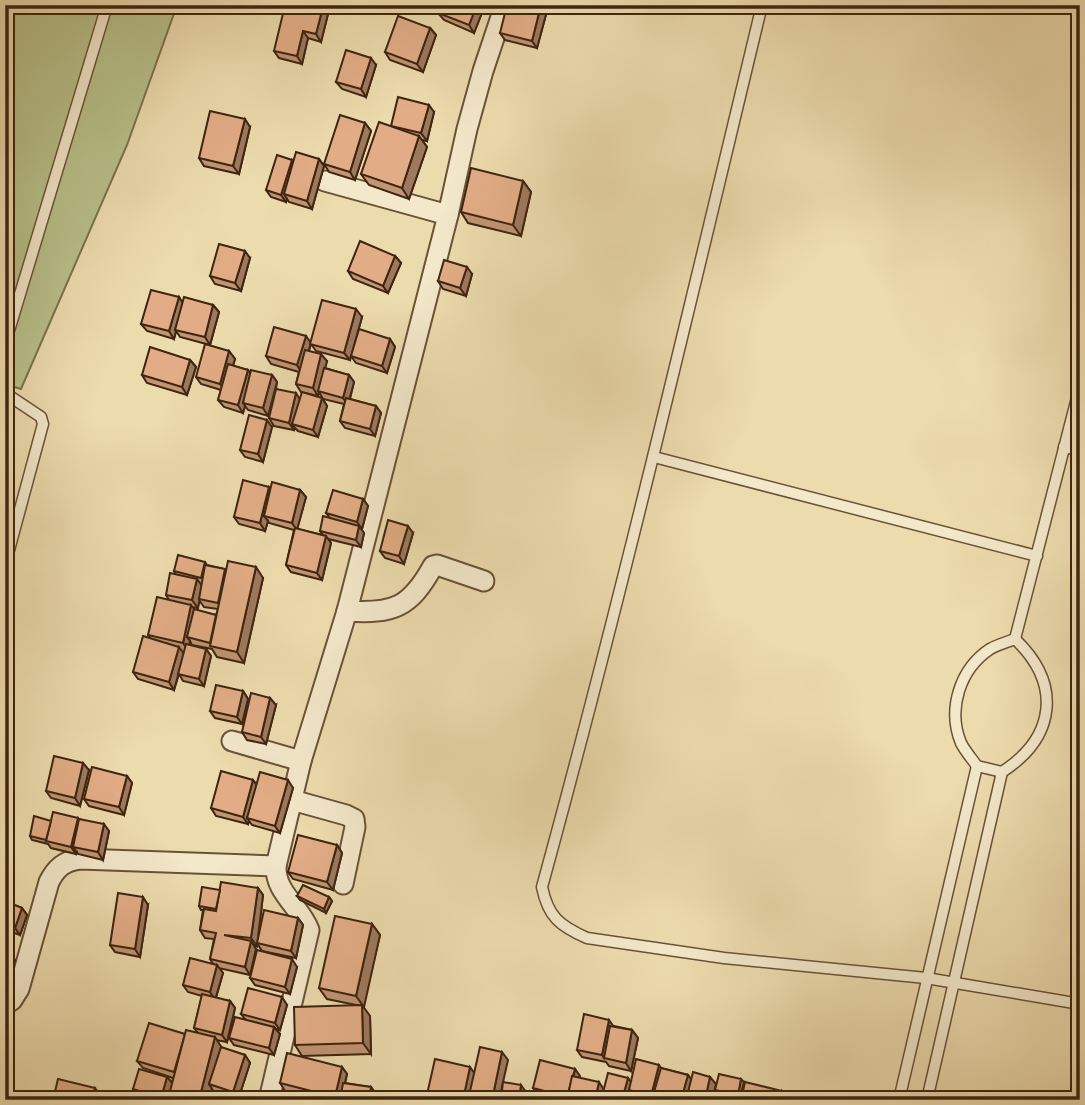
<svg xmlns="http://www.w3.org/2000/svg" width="1085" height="1105" viewBox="0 0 1085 1105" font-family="Vollkorn,serif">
	<rect width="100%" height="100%" fill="#ecdbad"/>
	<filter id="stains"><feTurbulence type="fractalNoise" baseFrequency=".00286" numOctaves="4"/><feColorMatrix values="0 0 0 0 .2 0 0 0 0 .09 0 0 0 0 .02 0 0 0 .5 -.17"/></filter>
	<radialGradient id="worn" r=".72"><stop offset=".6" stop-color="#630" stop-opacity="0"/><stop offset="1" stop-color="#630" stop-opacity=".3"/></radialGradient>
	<path fill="#b8c08a" stroke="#7b724d" stroke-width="2" d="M5 5H177L127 145 21 389 5 384Z"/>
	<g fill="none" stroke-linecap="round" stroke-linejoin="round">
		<defs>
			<g id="service">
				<path d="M762 5C691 300 622 595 542 887 548 917 560 926 587 938L724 958 926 978 1080 1004"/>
				<path d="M5 344 107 5"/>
				<path d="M5 393 41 417 43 424 5 565"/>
				<path d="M1064 447 1080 450"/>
				<path d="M654 457 1037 556"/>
				<path d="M1015 639 1080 386"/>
				<path d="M1002 772 977 766C972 759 965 751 961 743 947 709 960 669 990 649 997 645 1007 642 1015 639"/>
				<path d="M899 1100 977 766"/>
				<path d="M927 1100 1002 772C1056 737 1062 684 1015 639"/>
			</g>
			<g id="minor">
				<path d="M325 181 448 215"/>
				<path d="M347 611C393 614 410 608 433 566L437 565 484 581"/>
				<path d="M232 741 301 761"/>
				<path d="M292 800 346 815 354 819 355 827 343 884"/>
				<path d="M5 1005 12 1000 19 989 49 882C56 868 64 861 80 859L276 866"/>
				<path d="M269 1100 309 930C300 906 275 893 276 866L301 761 347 611 448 215 467 129 483 71 505 5"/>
			</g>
		</defs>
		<use href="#service" stroke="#6a5237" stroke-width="13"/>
		<use href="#minor" stroke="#6a5237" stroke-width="23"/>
		<use href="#service" stroke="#f3e8ca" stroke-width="10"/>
		<use href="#minor" stroke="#f3e8ca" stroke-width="19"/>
	</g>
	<g fill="#c29573" stroke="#3e2510" stroke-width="2" fill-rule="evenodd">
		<path d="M442 5H485L474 33 444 20 438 13Z"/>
		<path d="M323 7 328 14 321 42 308 38 302 64 279 58 274 51Z"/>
		<path d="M548 7 537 48 505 40 500 33Z"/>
		<path d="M430 28 436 35 423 72 390 60 385 52Z"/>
		<path d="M376 65 366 97 342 89 336 82Z"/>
		<path d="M434 112 427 141 422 140 427 147 409 199 369 185 361 174 392 127Z"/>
		<path d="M365 123 371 131 355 180 329 172 324 164Z"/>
		<path d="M250 127 239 174 204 166 199 158Z"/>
		<path d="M319 159 324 166 312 209 289 202 287 199 286 202 271 197 266 190 292 160 293 161Z"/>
		<path d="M523 181 531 192 521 236 468 223 461 212Z"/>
		<path d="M395 256 401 263 388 293 353 279 348 271Z"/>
		<path d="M250 258 241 291 215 284 210 276Z"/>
		<path d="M472 274 466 296 443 289 438 281Z"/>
		<path d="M179 297 182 303 213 305 219 312 210 345 180 337 176 331 174 339 147 331 141 324Z"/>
		<path d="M362 317 350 360 316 351 311 344 309 351 327 361 325 368 349 375 354 382 350 399 376 406 381 413 375 436 345 428 340 421 344 404 323 399 319 392 318 396 301 392 296 384 299 372 271 364 266 356 311 343Z"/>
		<path d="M390 339 395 347 387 373 356 363 351 356Z"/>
		<path d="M229 351 235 359 233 366 248 370 250 374 272 375 277 382 276 389 300 399 322 398 327 406 318 437 298 431 295 428 294 430 274 426 269 418 275 390 268 416 248 410 245 406 243 413 224 407 218 400 221 390 201 384 196 377Z"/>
		<path d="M190 360 196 367 187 395 147 383 142 375Z"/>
		<path d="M272 427 263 462 245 457 240 450Z"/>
		<path d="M271 489 300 490 306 497 297 529 323 535 320 531 330 518 326 513 363 499 368 506 362 529H361L364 533 361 547 328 539 331 543 322 580 291 572 286 565 294 530 269 523 268 521 265 531 239 524 234 517Z"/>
		<path d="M413 533 404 564 385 558 380 551Z"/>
		<path d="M205 562 207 565 225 569 226 571 263 578 244 663 217 657 212 649 192 645 190 641 189 645 206 649 211 656 204 686 183 681 179 674 174 690 138 679 133 672 151 639 148 635 169 600 166 595 176 575 174 571ZM199 600 204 607 218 609 216 615 194 610 192 607 198 608Z"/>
		<path d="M243 691 248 699 242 724 215 718 210 711Z"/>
		<path d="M276 705 266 744 247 740 242 732Z"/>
		<path d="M89 770 80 806 51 798 46 791Z"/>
		<path d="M127 776 132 783 124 815 89 806 84 799Z"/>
		<path d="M253 780 257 785 293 788 280 833 252 825 249 821 248 824 216 816 211 808Z"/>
		<path d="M79 819 109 831 103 860 78 854 77 852 76 854 51 848 48 844 32 840 30 836 51 821Z"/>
		<path d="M337 845 342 853 333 890 293 879 288 872Z"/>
		<path d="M258 888 263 895 257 946 254 945 256 949 250 975 219 968 223 973 216 998 230 1001 235 1008 227 1042 216 1040 222 1048 245 1055 250 1063 238 1100 214 1092 212 1089 210 1098 218 1100H149L138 1097 133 1089 167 1077 172 1083 173 1078 143 1068 137 1061 185 1034 198 1033 194 1028 202 996 188 992 183 985 213 964 210 959 214 939 205 938 200 930 203 910H201L199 906 219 890Z"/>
		<path d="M297 896 329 897 332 901 326 913 300 900Z"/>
		<path d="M5 901 22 908 27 915 20 935 5 930Z"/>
		<path d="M148 905 140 957 115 952 110 945Z"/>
		<path d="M298 918 303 925 296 958 262 951 257 943Z"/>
		<path d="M372 924 380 935 363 1007 370 1016 371 1054 302 1056 295 1045 356 1005 327 999 319 988Z"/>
		<path d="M297 967 290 994 255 985 250 978Z"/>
		<path d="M287 1005 280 1030 276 1029 280 1034 274 1055 234 1045 229 1038 245 1019 241 1014Z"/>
		<path d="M614 1026 632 1030 638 1038 631 1071 609 1066 606 1062 582 1057 577 1050Z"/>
		<path d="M342 1067 347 1074 345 1083 371 1087 376 1094 375 1100H320L285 1091 280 1083Z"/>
		<path d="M661 1068 688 1075 691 1079 716 1084 714 1092 717 1093 715 1090 744 1082 740 1099 734 1097 735 1100H644L634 1097 631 1093 629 1100H554L538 1095 533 1088 575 1069 580 1078 604 1090 628 1078 630 1082Z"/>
	</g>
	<g fill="#9e795e" stroke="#3e2510" stroke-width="2">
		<path d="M477 5H485L474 33 469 25Z"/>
		<path d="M541 5H547L548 7 537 48 532 41Z"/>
		<path d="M323 7 328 14 321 42 316 34Z"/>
		<path d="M430 28 436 35 423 72 417 64Z"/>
		<path d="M303 31 308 38 302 64 297 56Z"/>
		<path d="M371 58 376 65 366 97 361 89Z"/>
		<path d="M429 105 434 112 427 141 421 133Z"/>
		<path d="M245 119 250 127 239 174 233 166Z"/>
		<path d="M365 123 371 131 355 180 350 172Z"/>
		<path d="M419 136 427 147 409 199 402 188Z"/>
		<path d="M319 159 324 166 312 209 307 201Z"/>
		<path d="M292 160 297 167 284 194 287 199 286 202 281 195Z"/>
		<path d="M523 181 531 192 521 236 513 225Z"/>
		<path d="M245 251 250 258 241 291 235 283Z"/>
		<path d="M395 256 401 263 388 293 383 286Z"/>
		<path d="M467 267 472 274 466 296 460 288Z"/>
		<path d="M179 297 184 305 175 330 176 331 174 339 169 331Z"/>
		<path d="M213 305 219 312 210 345 205 337Z"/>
		<path d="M356 309 362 317 350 360 344 353Z"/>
		<path d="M306 336 311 343 302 373 297 365Z"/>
		<path d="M390 339 395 347 387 373 382 366Z"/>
		<path d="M229 351 235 359 225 391 220 384Z"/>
		<path d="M321 354 327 361 318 396 313 388Z"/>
		<path d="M190 360 196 367 187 395 182 387Z"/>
		<path d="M248 370 253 377 243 403 245 406 243 413 238 405Z"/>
		<path d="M272 375 277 382 268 416 263 408Z"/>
		<path d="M349 375 354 382 348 405 343 398Z"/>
		<path d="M296 393 301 401 292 424 295 428 294 430 289 423Z"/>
		<path d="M322 398 327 406 318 437 313 430Z"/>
		<path d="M376 406 381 413 375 436 370 429Z"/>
		<path d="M267 420 272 427 263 462 258 454Z"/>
		<path d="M269 487 274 494 264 516 268 521 265 531 260 523Z"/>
		<path d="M300 490 306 497 297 530 292 523Z"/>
		<path d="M363 499 368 506 362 529 357 522Z"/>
		<path d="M359 526 364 533 361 547 356 540Z"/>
		<path d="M408 526 413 533 404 564 399 556Z"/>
		<path d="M326 536 331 543 322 580 317 573Z"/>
		<path d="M256 567 263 578 244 663 237 652Z"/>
		<path d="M197 579 202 586 198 608 192 600Z"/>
		<path d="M191 605 197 613 187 637 190 641 188 650 183 643Z"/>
		<path d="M179 647 184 654 174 690 169 682Z"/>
		<path d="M206 649 211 656 204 686 199 679Z"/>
		<path d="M243 691 248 699 242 724 237 717Z"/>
		<path d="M270 698 276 705 266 744 261 737Z"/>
		<path d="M83 763 89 770 80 806 75 798Z"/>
		<path d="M127 776 132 783 124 815 119 807Z"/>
		<path d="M253 780 259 788 247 818 249 821 248 824 243 817Z"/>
		<path d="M288 780 293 788 280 833 275 826Z"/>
		<path d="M78 818 83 825 73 847 77 852 76 854 71 847Z"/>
		<path d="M104 824 109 831 103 860 98 852Z"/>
		<path d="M337 845 342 853 333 890 327 882Z"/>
		<path d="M258 888 263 895 257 946 251 938Z"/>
		<path d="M143 897 148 905 140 957 135 949Z"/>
		<path d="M329 897 332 901 326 913 324 909Z"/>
		<path d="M22 908 27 915 20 935 15 928Z"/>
		<path d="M298 918 303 925 296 958 291 951Z"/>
		<path d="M372 924 380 935 364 1007 356 996Z"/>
		<path d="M251 941 256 949 250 975 245 967Z"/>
		<path d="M13 957 15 960 10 980 7 976Z"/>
		<path d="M292 959 297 967 290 994 285 987Z"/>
		<path d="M217 965 223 973 215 1000 210 992Z"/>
		<path d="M5 979 8 982 5 994Z"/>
		<path d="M282 997 287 1005 280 1030 275 1023Z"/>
		<path d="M230 1001 235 1008 227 1042 222 1035Z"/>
		<path d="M362 1005 370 1016 371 1054 363 1043Z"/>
		<path d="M609 1020 614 1027 604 1058 602 1055Z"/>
		<path d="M274 1027 280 1034 274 1055 269 1048Z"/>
		<path d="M632 1030 638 1038 631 1071 626 1063Z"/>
		<path d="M215 1037 222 1048 209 1084 212 1089 209 1100H199Z"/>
		<path d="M502 1052 508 1060 499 1100H492Z"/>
		<path d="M245 1055 250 1063 238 1100 233 1092Z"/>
		<path d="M659 1065 664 1072 654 1100 651 1096Z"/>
		<path d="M342 1067 347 1074 341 1100H336L335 1097Z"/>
		<path d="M470 1067 475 1074 469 1100H463Z"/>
		<path d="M575 1069 580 1076 574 1100H569Z"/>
		<path d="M688 1075 693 1082 689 1100H681Z"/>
		<path d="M167 1077 173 1084 168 1100H163L161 1098Z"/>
		<path d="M710 1077 716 1084 712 1100H705Z"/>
		<path d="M628 1078 633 1085 629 1090 631 1093 629 1100H622Z"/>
		<path d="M741 1079 744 1082 740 1099 738 1095Z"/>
		<path d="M599 1082 606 1093 605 1100H595Z"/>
		<path d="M521 1085 526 1092 525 1100H519Z"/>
		<path d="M371 1087 376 1094 375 1100H369Z"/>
		<path d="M95 1088 100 1095 99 1100H92Z"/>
		<path d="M782 1091 787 1098V1100H780Z"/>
	</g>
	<g fill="#e2ad86" stroke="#3e2510" stroke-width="2">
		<path d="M285 5H318L323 7 316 34 303 31 297 56 274 51Z"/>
		<path d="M442 5H477L469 25 438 13Z"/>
		<path d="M507 5H541L532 41 500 33Z"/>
		<path d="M398 16 430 28 417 64 385 52Z"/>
		<path d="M346 50 371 58 361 89 336 82Z"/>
		<path d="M398 97 429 105 421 133 391 126Z"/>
		<path d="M210 111 245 119 233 166 199 158Z"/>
		<path d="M340 115 365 123 350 172 324 164Z"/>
		<path d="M379 122 419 136 402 188 361 174Z"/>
		<path d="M296 152 319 159 307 201 284 194Z"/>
		<path d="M277 155 292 160 281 195 266 190Z"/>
		<path d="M471 168 523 181 513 225 461 212Z"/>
		<path d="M360 241 395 256 383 286 348 271Z"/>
		<path d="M219 244 245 251 235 283 210 276Z"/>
		<path d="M444 260 467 267 460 288 438 281Z"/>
		<path d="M151 290 179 297 169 331 141 324Z"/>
		<path d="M184 297 213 305 205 337 175 330Z"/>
		<path d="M322 300 356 309 344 353 310 344Z"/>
		<path d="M274 327 306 336 297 365 266 356Z"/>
		<path d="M359 329 390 339 382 366 351 356Z"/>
		<path d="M205 344 229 351 220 384 196 377Z"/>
		<path d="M150 347 190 360 182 387 142 375Z"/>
		<path d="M305 350 321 354 313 388 296 384Z"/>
		<path d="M228 364 248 370 238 405 218 400Z"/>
		<path d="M324 368 349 375 343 398 318 391Z"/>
		<path d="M251 370 272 375 263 408 243 403Z"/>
		<path d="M276 389 296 393 289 423 269 418Z"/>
		<path d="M302 392 322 398 313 430 292 424Z"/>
		<path d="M346 398 376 406 370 429 340 421Z"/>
		<path d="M249 415 267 420 258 454 240 450Z"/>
		<path d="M243 480 269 487 260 523 234 517Z"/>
		<path d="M272 482 300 490 292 523 264 516Z"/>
		<path d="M333 490 363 499 357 522 326 513Z"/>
		<path d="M323 516 359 526 356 540 320 531Z"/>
		<path d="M388 520 408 526 399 556 380 551Z"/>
		<path d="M295 528 326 536 317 573 286 565Z"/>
		<path d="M178 555 205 562 201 578 174 571Z"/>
		<path d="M228 561 256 567 237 652 210 646Z"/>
		<path d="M205 565 225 569 218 603 199 599Z"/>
		<path d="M170 573 197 579 192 600 166 595Z"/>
		<path d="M157 597 191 605 183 643 148 635Z"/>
		<path d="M194 609 216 615 210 643 187 637Z"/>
		<path d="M143 636 179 647 169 682 133 672Z"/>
		<path d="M186 644 206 649 199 679 178 674Z"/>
		<path d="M216 685 243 691 237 717 210 711Z"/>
		<path d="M251 693 270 698 261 737 242 732Z"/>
		<path d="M54 756 83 763 75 798 46 791Z"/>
		<path d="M92 767 127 776 119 807 84 799Z"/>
		<path d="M221 771 253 780 243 817 211 808Z"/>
		<path d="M260 772 288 780 275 826 247 818Z"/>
		<path d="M53 812 78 818 71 847 46 841Z"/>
		<path d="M34 816 51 821 46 840 30 836Z"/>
		<path d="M79 819 104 824 98 852 73 847Z"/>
		<path d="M298 835 337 845 327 882 288 872Z"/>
		<path d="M221 882 258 888 251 938 224 935 251 941 245 967 210 959 216 933 200 930 204 909 216 911Z"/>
		<path d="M303 885 329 897 324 909 297 896Z"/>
		<path d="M202 887 220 890 216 909 199 906Z"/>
		<path d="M118 893 143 897 135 949 110 945Z"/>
		<path d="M5 901 22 908 15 928 5 924Z"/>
		<path d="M264 910 298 918 291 951 257 943Z"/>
		<path d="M335 916 372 924 356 996 319 988Z"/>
		<path d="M257 950 292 959 285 987 250 978Z"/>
		<path d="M5 954 13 957 7 976 5 975Z"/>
		<path d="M190 958 217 965 210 992 183 985Z"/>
		<path d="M248 988 282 997 275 1023 241 1014Z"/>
		<path d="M202 994 230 1001 222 1035 194 1028Z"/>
		<path d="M362 1005 363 1043 295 1045 294 1007Z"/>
		<path d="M584 1014 609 1020 602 1055 577 1050Z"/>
		<path d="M235 1017 274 1027 269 1048 229 1038Z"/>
		<path d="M149 1023 185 1034 174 1072 137 1061Z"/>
		<path d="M610 1026 632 1030 626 1063 604 1058Z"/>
		<path d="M186 1030 215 1037 199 1100H170L168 1099Z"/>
		<path d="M221 1047 245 1055 233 1092 209 1084Z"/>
		<path d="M480 1047 502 1052 492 1100H468Z"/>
		<path d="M287 1053 342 1067 335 1097 280 1083Z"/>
		<path d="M435 1059 470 1067 463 1100H431L426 1099Z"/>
		<path d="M636 1059 659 1065 651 1096 629 1090Z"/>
		<path d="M540 1060 575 1069 567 1097 533 1088Z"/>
		<path d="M661 1068 688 1075 681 1100 652 1099Z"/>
		<path d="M139 1069 167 1077 161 1098 133 1089Z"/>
		<path d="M693 1072 710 1077 705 1100H686Z"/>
		<path d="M608 1073 628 1078 622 1100H601Z"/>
		<path d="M719 1074 741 1079 738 1095 715 1090Z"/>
		<path d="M572 1076 599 1082 595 1100H567Z"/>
		<path d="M58 1079 95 1088 92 1100H53Z"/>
		<path d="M503 1082 521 1085 519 1100H501Z"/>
		<path d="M745 1082 782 1091 780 1100H741Z"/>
		<path d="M343 1083 371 1087 369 1100H340Z"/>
		<path d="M713 1092 733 1097 732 1100H711Z"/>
		<path d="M799 1093 824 1100H797Z"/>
		<path d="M289 1096 310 1100H289Z"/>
		<path d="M208 1097 218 1100H207Z"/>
	</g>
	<rect width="1085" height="1105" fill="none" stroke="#ecdbad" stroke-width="28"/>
	<rect x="7" y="7" width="1071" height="1091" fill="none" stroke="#3e2510" stroke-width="3.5"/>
	<rect x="14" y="14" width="1057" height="1077" fill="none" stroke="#3e2510" stroke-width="2"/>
	<rect width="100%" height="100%" filter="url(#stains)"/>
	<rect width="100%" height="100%" fill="url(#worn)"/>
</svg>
